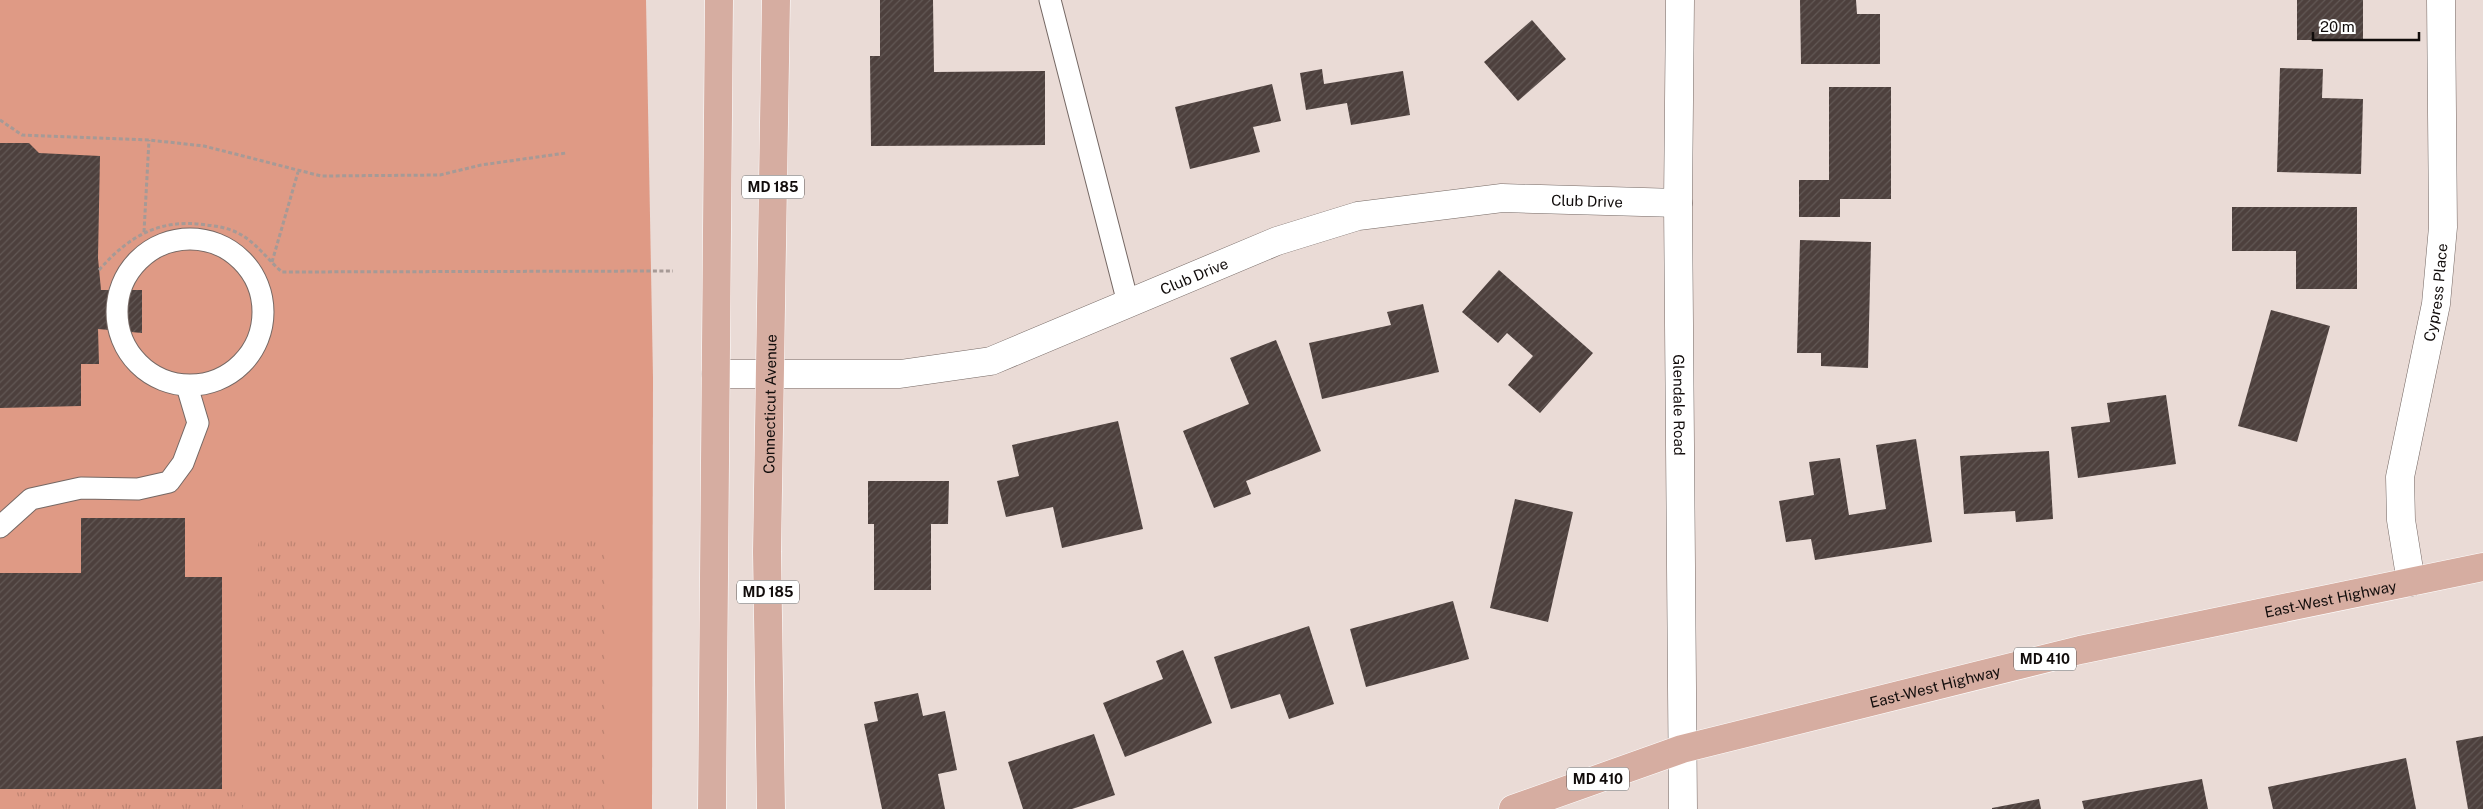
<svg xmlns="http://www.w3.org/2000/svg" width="2483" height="809" viewBox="0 0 2483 809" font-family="'Public Sans',sans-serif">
	<defs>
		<pattern id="park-tufts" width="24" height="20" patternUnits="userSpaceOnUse" patternTransform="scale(1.25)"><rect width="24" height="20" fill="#df9a85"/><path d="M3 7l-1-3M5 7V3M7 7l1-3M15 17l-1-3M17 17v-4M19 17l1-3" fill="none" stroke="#be8472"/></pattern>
		<pattern id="building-hatch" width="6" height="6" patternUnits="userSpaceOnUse" patternTransform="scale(1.25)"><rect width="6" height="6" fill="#4d403d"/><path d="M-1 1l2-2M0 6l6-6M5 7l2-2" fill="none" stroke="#625855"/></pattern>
	</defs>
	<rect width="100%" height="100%" fill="#eadbd6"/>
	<path fill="#df9a85" d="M0 0H646L653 378 652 809H0Z"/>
	<g fill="url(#park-tufts)">
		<path d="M258 535 605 536V809H257Z"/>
		<rect x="14" y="792" width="229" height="17"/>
	</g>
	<g fill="url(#building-hatch)">
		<path d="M880 0H933L934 72 1045 71V145L871 146 870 56H880Z"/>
		<path d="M1800 0H1856L1857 14H1880V64H1801Z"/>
		<rect x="2297" y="0" width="66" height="40"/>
		<path d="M1532 20 1566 59 1518 101 1484 62Z"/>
		<path d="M2280 68 2323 69 2322 98 2363 99 2361 174 2277 172Z"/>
		<path d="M1322 69 1324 84 1403 71 1410 115 1351 125 1347 103 1306 110 1300 73Z"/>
		<path d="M1272 84 1281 121 1253 127 1260 152 1190 169 1175 107Z"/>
		<path d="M1829 87H1891V199H1840V217H1799V180H1829Z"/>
		<path d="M0 143H29L39 153 100 156 98 258 101 290H142V333L98 329 99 364H81V406L0 408Z"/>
		<path d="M2232 207H2357V289H2296V251H2232Z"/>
		<path d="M1800 240 1871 242 1868 368 1821 366V353H1797Z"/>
		<path d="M1499 270 1593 353 1540 413 1508 385 1533 356 1507 333 1498 343 1462 312Z"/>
		<path d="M1423 304 1439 372 1322 399 1309 343 1391 325 1387 312Z"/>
		<path d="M2271 310 2330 326 2297 442 2238 426Z"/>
		<path d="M1276 340 1321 451 1246 481 1251 494 1214 508 1183 431 1249 404 1230 358Z"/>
		<path d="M2166 395 2176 464 2078 478 2071 427 2110 422 2107 403Z"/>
		<path d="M1118 421 1143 529 1062 548 1053 507 1006 517 997 481 1019 476 1012 445Z"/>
		<path d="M1916 439 1932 542 1815 560 1811 539 1786 542 1779 501 1814 495 1809 462 1840 458 1849 515 1886 509 1876 445Z"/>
		<path d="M2049 451 2053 519 2016 522 2015 511 1964 514 1960 456Z"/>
		<path d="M868 481H949L948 524H931V590H874V524H868Z"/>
		<path d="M1515 499 1573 512 1548 622 1490 608Z"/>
		<path d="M81 518H185V577H222V789H0V573H81Z"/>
		<path d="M1453 601 1469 659 1366 687 1350 629Z"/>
		<path d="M1309 626 1334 704 1289 719 1280 694 1231 709 1214 657Z"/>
		<path d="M1183 650 1212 723 1125 757 1103 703 1163 679 1156 661Z"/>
		<path d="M918 693 923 716 945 711 957 770 938 774 945 809H882L864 724 878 721 874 702Z"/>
		<path d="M1094 734 1115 795 1072 809H1023L1008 762Z"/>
		<path d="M2483 736V809H2468L2456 741Z"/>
		<path d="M2406 758 2416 809H2273L2268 787Z"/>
		<path d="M2202 779 2208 809H2084L2082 801Z"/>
		<path d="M2039 799 2041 809H1992V808Z"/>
	</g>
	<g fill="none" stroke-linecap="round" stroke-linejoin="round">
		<defs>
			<g id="service">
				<path d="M1050 0 1128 303"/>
				<circle cx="190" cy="312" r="73"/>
				<path d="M0 527 31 499 81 488 138 489 169 482 183 463 198 423 187 386"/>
			</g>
			<g id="minor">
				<path id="s1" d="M1680 0 1678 203 1683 809"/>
				<path id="s2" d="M716 374H900L991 361 1277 241 1358 216 1502 198 1678 203"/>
				<path id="s3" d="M2411 582 2401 520 2400 477 2436 304 2443 227 2441 0"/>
			</g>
			<g id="primary">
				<path d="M712 809 719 0"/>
				<path id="s4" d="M771 809 767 552 776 0"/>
				<path id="s5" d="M1513 809 1682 749 2080 650 2483 567"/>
			</g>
		</defs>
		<use href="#service" stroke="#756864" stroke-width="23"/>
		<use href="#minor" stroke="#756864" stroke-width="29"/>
		<use href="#primary" stroke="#fff" stroke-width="29"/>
		<g stroke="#a69a96" stroke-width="3" stroke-dasharray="4 2.5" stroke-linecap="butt">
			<path d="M0 120 22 135 149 140 204 146 321 176 440 175 481 165 566 153"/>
			<path d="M144 232 149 140"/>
			<path d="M272 262 298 172"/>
			<path d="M99 270C129 236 160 218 206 225 218 226 233 229 243 236 258 245 269 261 282 272L673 271"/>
		</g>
		<use href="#service" stroke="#fff" stroke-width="21"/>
		<use href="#minor" stroke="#fff" stroke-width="28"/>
		<use href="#primary" stroke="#d6ada1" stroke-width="28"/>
	</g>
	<g text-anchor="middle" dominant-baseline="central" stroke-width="5" stroke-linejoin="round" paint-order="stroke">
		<g fill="#fff" stroke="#585554" stroke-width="1">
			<rect x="742" y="175.5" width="62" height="23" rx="4"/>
			<rect x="737" y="580.5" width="62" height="23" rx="4"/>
			<rect x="2014" y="647.5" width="62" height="23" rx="4"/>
			<rect x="1567" y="767.5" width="62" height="23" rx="4"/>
		</g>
		<g font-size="14" font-weight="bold" fill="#110c0b">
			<text x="773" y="187">MD 185</text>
			<text x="768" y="592">MD 185</text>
			<text x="2045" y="659">MD 410</text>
			<text x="1598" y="779">MD 410</text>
		</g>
		<g font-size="15" fill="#110c0b" stroke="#fff">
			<text stroke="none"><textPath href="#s2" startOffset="901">Club Drive</textPath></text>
			<text stroke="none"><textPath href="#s2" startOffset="496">Club Drive</textPath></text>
			<text stroke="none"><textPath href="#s3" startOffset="294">Cypress Place</textPath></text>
			<text stroke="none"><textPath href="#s4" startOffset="405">Connecticut Avenue</textPath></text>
			<text stroke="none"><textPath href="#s1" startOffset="405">Glendale Road</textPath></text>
			<text stroke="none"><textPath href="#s5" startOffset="845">East-West Highway</textPath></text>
			<text stroke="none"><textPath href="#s5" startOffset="440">East-West Highway</textPath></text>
		</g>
	</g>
	<path d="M2313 32v8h106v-8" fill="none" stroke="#110c0b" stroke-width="2.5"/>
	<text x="2320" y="32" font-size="15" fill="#110c0b" stroke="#ffffff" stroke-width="4" paint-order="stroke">20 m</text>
</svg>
